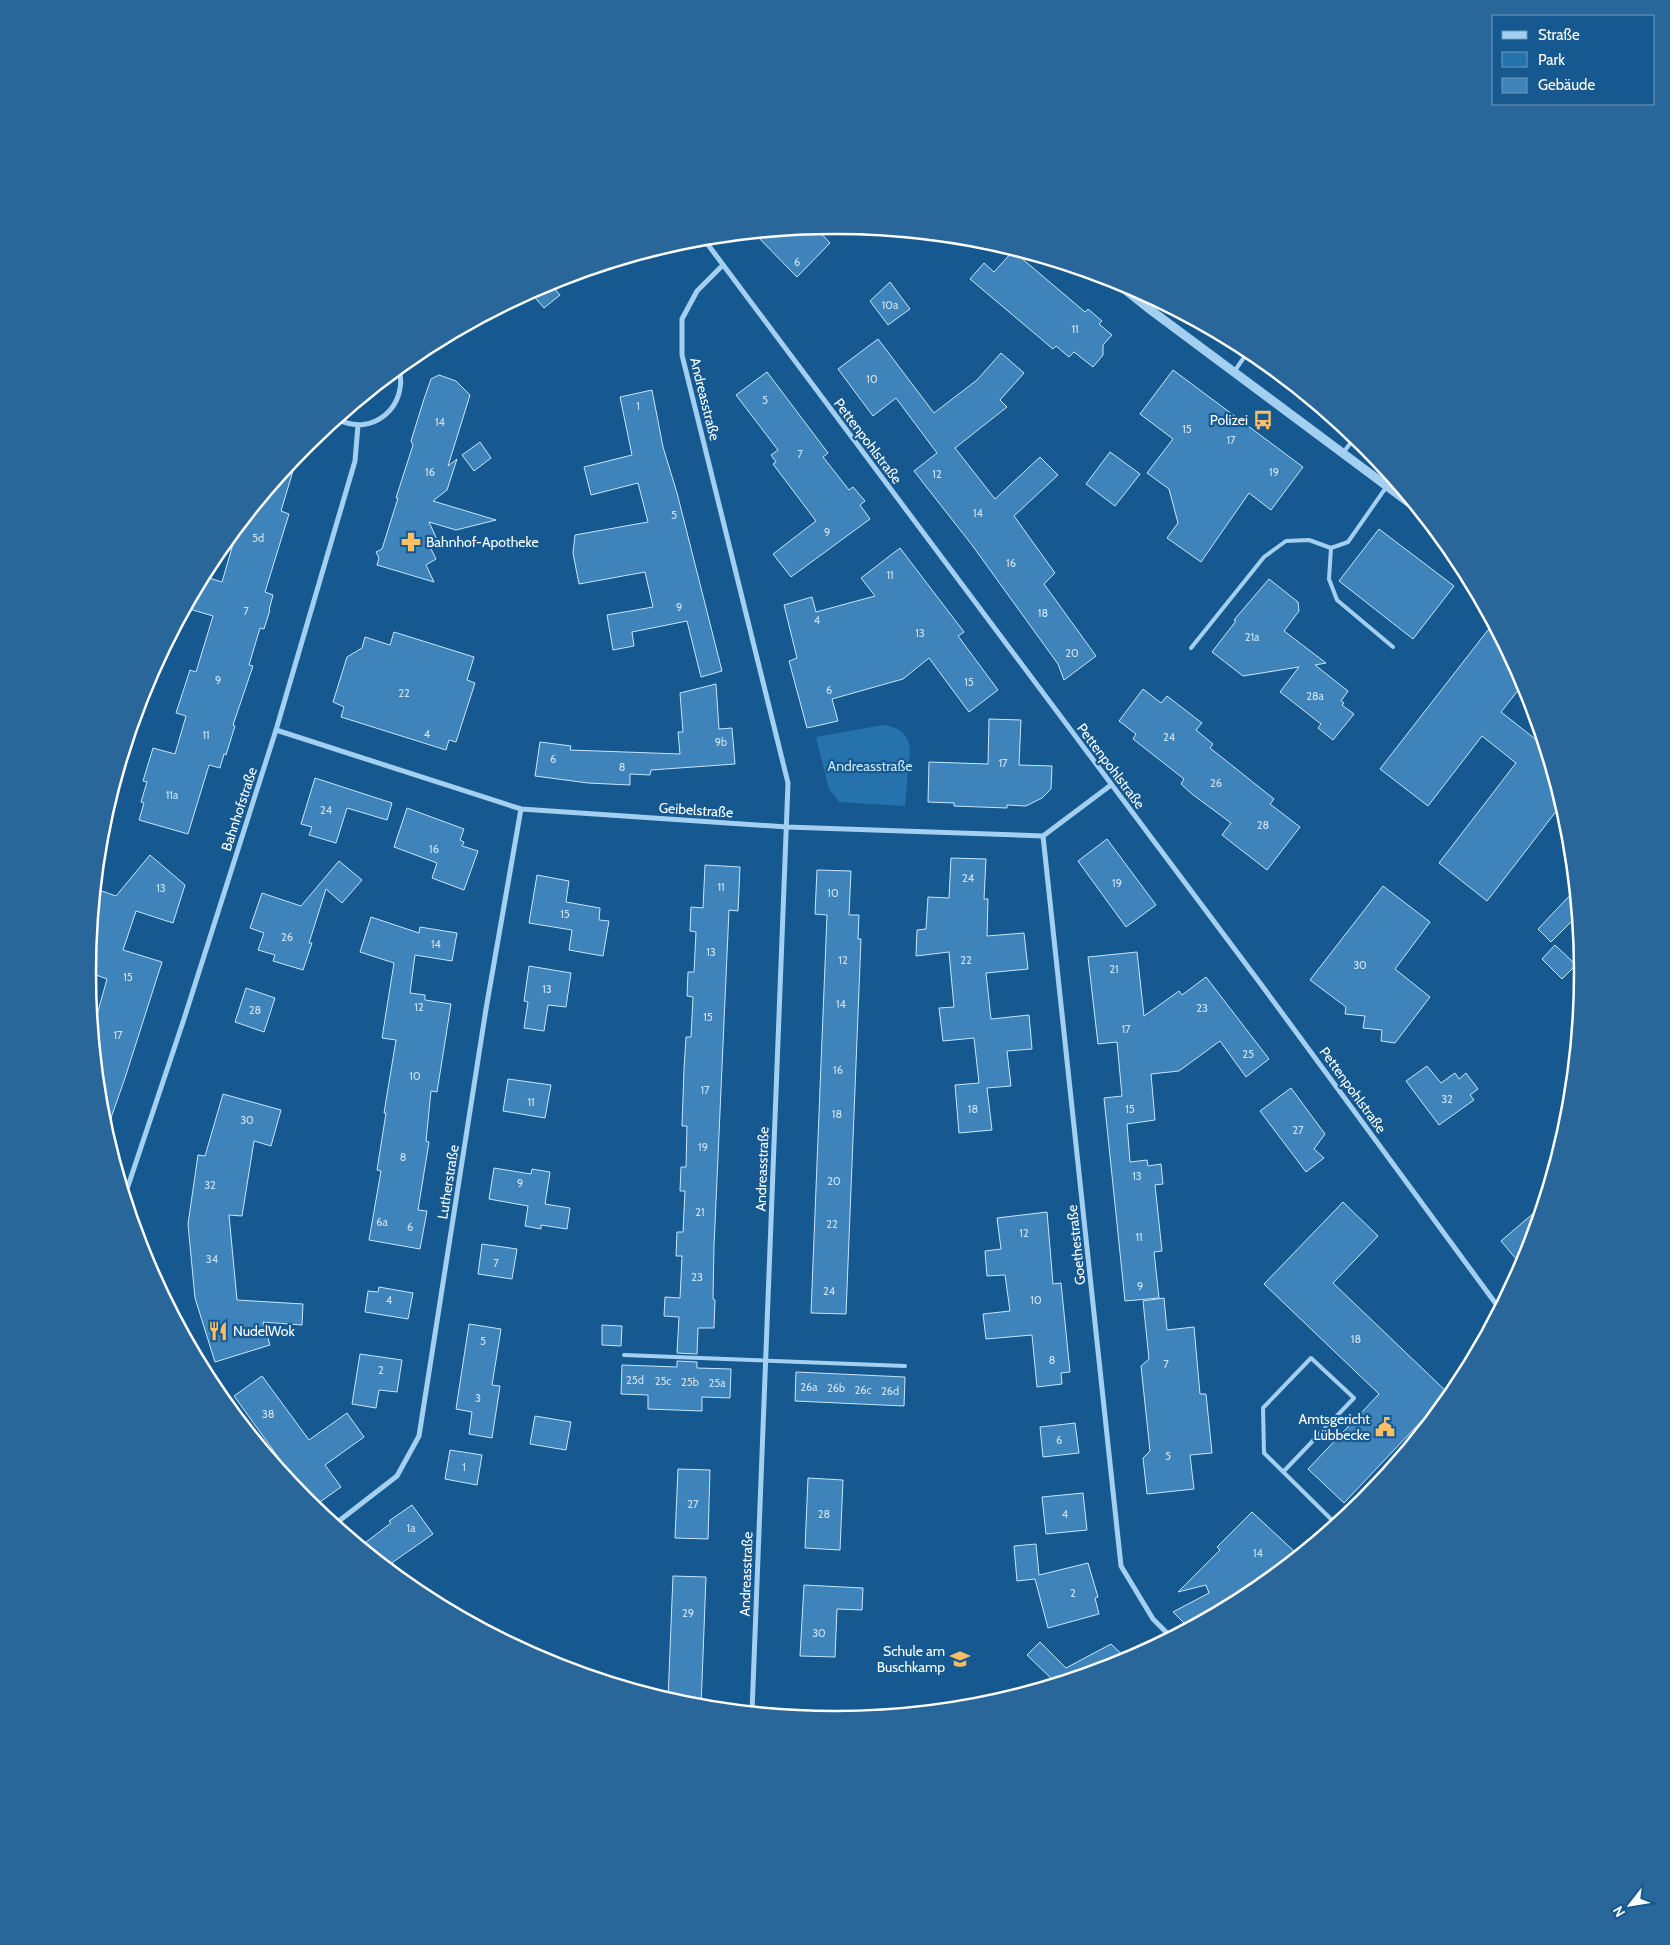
<svg xmlns="http://www.w3.org/2000/svg" width="1670" height="1945" viewBox="0 0 1670 1945" font-family="Cabin,sans-serif">
	<rect width="100%" height="100%" fill="#165990"/>
	<path fill="#2572ad" d="M883 725C898 728 906 731 910 747L905 806 839 802 829 789 816 737Z"/>
	<g fill="#3e83b9" stroke="#c9e6fb">
		<path d="M815 227 830 243 797 277 754 233Z"/>
		<path d="M1013 251 1085 312 1088 309 1102 321 1099 324 1112 335 1103 345V355L1093 367 1074 352 1069 357 1056 346 1053 349 970 279 984 263 994 272Z"/>
		<path d="M549 282 560 295 544 308 530 292Z"/>
		<path d="M890 282 910 309 888 325 870 301Z"/>
		<path d="M878 339 934 413 977 380 1001 353 1024 373 1000 400 1007 407 955 448 995 499 1040 457 1058 475 1014 516 1055 573 1044 584 1096 656 1064 680 1058 664 972 545 914 471 937 453 896 398 873 416 838 369Z"/>
		<path d="M1173 370 1303 467 1271 510 1249 493 1201 562 1167 538 1178 523 1169 489 1147 473 1173 439 1140 414Z"/>
		<path d="M767 372 828 453 823 457 849 490 853 487 865 501 860 505 870 519 791 577 773 554 816 521 773 464 776 462 771 455 778 450 736 395Z"/>
		<path d="M439 375 456 381 470 395 448 466 457 459 447 490 433 501 496 520 456 530 429 522 439 544 431 549 436 559 426 565 434 582 377 565 379 558 376 552 382 549 398 498H396L413 445 411 441 424 399 431 379Z"/>
		<path d="M652 390 663 447 677 493 722 671 701 677 687 621 632 632 634 646 613 650 607 615 653 607 645 572 579 584 573 553 575 535 648 522 638 483 591 495 584 467 632 455 620 397Z"/>
		<path d="M480 442 491 458 474 471 462 455Z"/>
		<path d="M1110 452 1140 474 1115 506 1086 484Z"/>
		<path d="M298 454 281 511 289 514 265 592 273 595 269 610H270L264 629 260 628 249 665 253 666 233 725 235 726 226 755 224 754 220 768 209 765 188 834 139 820 144 803 141 802 147 782 143 781 153 748 175 754 186 716 176 713 190 670 196 672 213 616 186 608 203 576 222 582 238 527Z"/>
		<path d="M1379 529 1454 586 1413 639 1339 581Z"/>
		<path d="M900 548 964 632 958 636 998 690 969 712 929 658 903 679 832 699 838 721 807 728 789 661 797 658 784 605 812 597 816 612 875 596 861 578Z"/>
		<path d="M1269 579 1298 602 1299 611 1284 631 1326 663 1315 665 1348 691 1341 701 1344 703 1342 705 1354 714 1333 740 1318 728 1321 724 1280 692 1299 667 1243 676 1212 652 1236 621 1234 620Z"/>
		<path d="M1488 630 1500 639 1524 683 1501 712 1544 746 1561 805 1487 901 1439 863 1516 763 1482 736 1428 806 1380 769Z"/>
		<path d="M394 632 474 657 467 680 475 683 456 742 449 740 446 750 341 717 344 707 333 702 347 657 362 648 365 637 390 645Z"/>
		<path d="M716 684 719 729 732 728 735 764 651 770 650 775 630 774V785L588 783 535 776 540 742 571 746 570 750 680 754 678 732H683L680 693Z"/>
		<path d="M1143 689 1161 703 1167 696 1202 723 1196 730 1213 744 1210 748 1274 799 1270 804 1300 827 1267 870 1222 835 1231 823 1192 794 1181 784 1184 779 1133 739 1136 734 1119 721Z"/>
		<path d="M989 719 1021 720 1019 765 1052 766 1051 789 1042 798 1026 806 1007 805V808L954 806V803L928 802 929 762 988 764Z"/>
		<path d="M315 778 392 803 387 820 347 808 336 843 309 835 312 827 301 824Z"/>
		<path d="M407 808 464 829 460 840 464 842 462 846 478 851 464 890 432 878 437 863 394 847Z"/>
		<path d="M1107 839 1156 905 1126 927 1078 861Z"/>
		<path d="M150 855 185 885 173 923 136 911 123 950 162 962 125 1078 106 1132 102 1118 93 1029 107 979 88 972 96 889 116 896Z"/>
		<path d="M951 858 986 859 984 899H988L987 936 1024 933 1028 969 986 973 991 1019 1029 1015 1032 1049 1007 1051 1011 1086 987 1088 992 1130 959 1133 955 1085 979 1083 974 1038 943 1041 939 1008 954 1007 949 952 916 956 917 930 926 929 928 897 949 898Z"/>
		<path d="M339 861 362 880 342 903 326 889 309 943H312L303 970 273 961 275 955 258 950 264 933 250 928 262 893 301 906Z"/>
		<path d="M705 865 740 867 738 911 729 910 714 1246 713 1299 715 1300 714 1328H698L697 1354 677 1353 679 1317 664 1316 665 1297 680 1298 682 1256H676L677 1232H683L685 1191H680L681 1167H686L687 1126H682L684 1069 686 1037H691L693 997 687 996 688 972H694L696 932 690 931 691 907 703 908Z"/>
		<path d="M817 870 851 871 849 915H859L858 939H861L846 1314 811 1313 827 915 815 914Z"/>
		<path d="M537 875 569 881 566 902 600 908 599 920 609 921 603 956 569 950 572 930 529 923Z"/>
		<path d="M1383 886 1430 922 1395 969 1430 997 1395 1043 1381 1041 1382 1030 1363 1028 1365 1016 1345 1014 1346 1007 1310 980Z"/>
		<path d="M1574 891 1577 916 1551 942 1538 929Z"/>
		<path d="M371 917 419 933 420 927 457 933 452 961 415 955 410 993 425 995V1000L451 1004 437 1092 431 1091 426 1141 429 1142 418 1210 427 1211 420 1249 369 1240 381 1171 377 1170 386 1113H384L396 1040 382 1038 394 963 360 952Z"/>
		<path d="M1555 945 1576 965 1562 979 1542 959Z"/>
		<path d="M1137 952 1144 1016 1179 991 1182 995 1206 977 1269 1059 1246 1077 1220 1041 1179 1071 1151 1074 1155 1120 1127 1124 1130 1162 1147 1160 1148 1166 1161 1164 1163 1184 1155 1185 1162 1251 1154 1252 1159 1298 1125 1301 1104 1098 1122 1096 1117 1042 1098 1044 1088 957Z"/>
		<path d="M529 966 571 973 566 1007 548 1005 544 1031 524 1028 528 1002 524 1001Z"/>
		<path d="M246 988 275 998 264 1032 235 1022Z"/>
		<path d="M1427 1066 1441 1083 1455 1073 1459 1079 1466 1073 1478 1089 1470 1095 1474 1100 1439 1125 1406 1081Z"/>
		<path d="M508 1079 551 1085 545 1118 503 1111Z"/>
		<path d="M1291 1088 1325 1134 1314 1149 1324 1158 1306 1172 1260 1111Z"/>
		<path d="M223 1094 281 1110 271 1146 254 1141 242 1216 229 1215 237 1300 303 1304 302 1325 263 1322 270 1345 215 1362 195 1298 188 1224 198 1155 205 1156Z"/>
		<path d="M494 1168 531 1174 532 1169 550 1172 545 1204 570 1208 567 1229 541 1225V1229L525 1226 528 1206 489 1199Z"/>
		<path d="M1343 1202 1378 1236 1333 1283 1448 1393 1344 1503 1308 1469 1379 1394 1264 1284Z"/>
		<path d="M1542 1206 1525 1259 1522 1266 1501 1241Z"/>
		<path d="M1047 1212 1053 1284 1061 1283 1070 1372 1061 1373 1062 1384 1037 1387 1032 1335 986 1339 983 1314 1010 1311 1005 1275 987 1276 985 1251 1001 1249 997 1218Z"/>
		<path d="M482 1244 517 1249 512 1279 478 1274Z"/>
		<path d="M379 1287 413 1293 408 1319 365 1312 368 1291 378 1292Z"/>
		<path d="M1164 1298 1167 1330 1194 1327 1200 1394H1206L1212 1453 1190 1455 1194 1489 1147 1494 1143 1458 1150 1451 1141 1366 1149 1359 1143 1301Z"/>
		<path d="M469 1324 501 1329 492 1385 500 1386 492 1438 469 1434 472 1412 456 1409Z"/>
		<path d="M602 1325 622 1326 621 1346 602 1345Z"/>
		<path d="M360 1354 402 1360 397 1392 379 1390 376 1408 352 1404Z"/>
		<path d="M677 1361 697 1362V1368L731 1369 730 1398 702 1397V1411L648 1409V1395L621 1394 622 1365 677 1367Z"/>
		<path d="M796 1372 905 1377 904 1406 795 1401Z"/>
		<path d="M262 1376 309 1440 347 1413 364 1437 325 1465 341 1487 313 1507 306 1501 282 1471 286 1468 234 1396Z"/>
		<path d="M535 1416 571 1422 566 1450 530 1444Z"/>
		<path d="M1075 1423 1079 1453 1043 1457 1040 1427Z"/>
		<path d="M450 1450 482 1455 477 1485 445 1479Z"/>
		<path d="M678 1469 710 1470 708 1539 675 1538Z"/>
		<path d="M808 1478 843 1480 840 1550 805 1548Z"/>
		<path d="M1083 1493 1087 1530 1046 1534 1042 1497Z"/>
		<path d="M412 1505 433 1534 386 1567 361 1546 391 1523 389 1521Z"/>
		<path d="M1252 1512 1296 1553 1280 1569 1250 1594 1188 1627 1173 1612 1209 1593 1206 1585 1178 1592 1220 1550 1217 1547Z"/>
		<path d="M1036 1544 1039 1575 1088 1563 1098 1597 1095 1598 1099 1614 1048 1628 1035 1579 1017 1581 1014 1546Z"/>
		<path d="M673 1576 706 1577 701 1707 689 1706 668 1699Z"/>
		<path d="M804 1585 863 1588 862 1610 837 1609 835 1657 800 1656Z"/>
		<path d="M1040 1642 1066 1668 1111 1644 1128 1660 1121 1663 1056 1683 1027 1655Z"/>
	</g>
	<g fill="none" stroke-linecap="round" stroke-linejoin="round">
		<g stroke="#a3cff0" stroke-width="4">
			<path d="M1234 372 1249 350"/>
			<path d="M1343 453 1355 437"/>
			<path d="M1331 548 1329 579 1337 600 1393 647"/>
			<path d="M1191 648 1264 557 1286 541 1309 540 1331 548 1348 542 1387 486"/>
			<path d="M624 1355 905 1366"/>
			<path d="M1284 1471 1354 1398 1311 1358 1263 1408 1264 1453 1336 1524"/>
		</g>
		<g stroke="#a3cff0" stroke-width="5">
			<path d="M703 238 1260 983 1499 1308"/>
			<path d="M723 265 697 291 682 319V355L788 783 752 1712"/>
			<path d="M337 419C373 438 409 406 399 368"/>
			<path d="M276 730 521 809 787 827 1043 836 1111 785"/>
			<path d="M1043 836 1121 1566 1153 1619 1171 1637"/>
			<path d="M125 1195 184 1019 276 730 355 461 358 425"/>
			<path d="M335 1524 397 1476 419 1436 486 1009 521 809"/>
		</g>
		<path stroke="#a3cff0" stroke-width="9" d="M1113 280 1152 311 1415 507"/>
	</g>
	<defs>
		<symbol id="bus-bare" viewBox="-9 -9 18 18"><path d="M-5-6H5V4H4V6H2V4H-2V6H-4V4H-5ZM-3.5-4V0h7V-4ZM-3.5 1.2v1.5H-2V1.2ZM2 1.2v1.5H3.5V1.2Z" fill="#ffbf62" stroke="#165990" stroke-width="2.5" paint-order="stroke"/></symbol>
		<symbol id="pharmacy-bare" viewBox="-9 -9 18 18"><path d="M-2-6h4v4h4v4h-4v4h-4v-4h-4v-4h4Z" fill="#ffbf62" stroke="#165990" stroke-width="2.5" paint-order="stroke"/></symbol>
		<symbol id="restaurant-bare" viewBox="-9 -9 18 18"><path d="M-5-6h1v4h1v-4h1v4h1v-4h1v5L-1.5 .5V6h-2V.5L-5-1ZM5-6V6H3V1.5H1.5Q1.5-4 5-6Z" fill="#ffbf62" stroke="#165990" stroke-width="2.5" paint-order="stroke"/></symbol>
		<symbol id="civic-bare" viewBox="-9 -9 18 18"><path d="M-.6-6.5H3V-4.5H.6V-3L4-1V1h2V6H-6V1h2V-1L-.6-3ZM-1.2 2.5V6h2.4V2.5Z" fill="#ffbf62" stroke="#165990" stroke-width="2.5" paint-order="stroke"/></symbol>
		<symbol id="school-bare" viewBox="-9 -9 18 18"><path d="M0-5L7-2L0 1L-7-2ZM-4 1L0 2.5L4 1V4Q0 6-4 4Z" fill="#ffbf62" stroke="#165990" stroke-width="2.5" paint-order="stroke"/></symbol>
	</defs>
	<g fill-rule="evenodd">
		<use href="#bus-bare" x="1249" y="406" width="28" height="28"/>
		<use href="#pharmacy-bare" x="397" y="528" width="28" height="28"/>
		<use href="#restaurant-bare" x="204" y="1317" width="28" height="28"/>
		<use href="#civic-bare" x="1371" y="1413" width="28" height="28"/>
		<use href="#school-bare" x="946" y="1645" width="28" height="28"/>
	</g>
	<g text-anchor="middle" dominant-baseline="central" stroke-width="4.5" stroke-linejoin="round" paint-order="stroke">
		<g font-size="11" fill="#cfe0ee">
			<text x="797" y="262">6</text>
			<text x="890" y="305">10a</text>
			<text x="1075" y="329">11</text>
			<text x="872" y="379">10</text>
			<text x="765" y="400">5</text>
			<text x="638" y="406">1</text>
			<text x="440" y="422">14</text>
			<text x="1187" y="429">15</text>
			<text x="1231" y="440">17</text>
			<text x="800" y="454">7</text>
			<text x="430" y="472">16</text>
			<text x="1274" y="472">19</text>
			<text x="937" y="474">12</text>
			<text x="978" y="513">14</text>
			<text x="674" y="515">5</text>
			<text x="827" y="532">9</text>
			<text x="258" y="538">5d</text>
			<text x="1011" y="563">16</text>
			<text x="890" y="575">11</text>
			<text x="679" y="607">9</text>
			<text x="246" y="611">7</text>
			<text x="1043" y="613">18</text>
			<text x="817" y="620">4</text>
			<text x="920" y="633">13</text>
			<text x="1252" y="637">21a</text>
			<text x="1072" y="653">20</text>
			<text x="218" y="680">9</text>
			<text x="969" y="682">15</text>
			<text x="829" y="690">6</text>
			<text x="404" y="693">22</text>
			<text x="1315" y="696">28a</text>
			<text x="427" y="734">4</text>
			<text x="206" y="735">11</text>
			<text x="1169" y="737">24</text>
			<text x="721" y="742">9b</text>
			<text x="553" y="759">6</text>
			<text x="1003" y="763">17</text>
			<text x="622" y="767">8</text>
			<text x="1216" y="783">26</text>
			<text x="172" y="795">11a</text>
			<text x="326" y="810">24</text>
			<text x="1263" y="825">28</text>
			<text x="434" y="849">16</text>
			<text x="968" y="878">24</text>
			<text x="1117" y="883">19</text>
			<text x="721" y="887">11</text>
			<text x="161" y="888">13</text>
			<text x="833" y="893">10</text>
			<text x="565" y="914">15</text>
			<text x="287" y="937">26</text>
			<text x="436" y="944">14</text>
			<text x="711" y="952">13</text>
			<text x="843" y="960">12</text>
			<text x="966" y="960">22</text>
			<text x="1360" y="965">30</text>
			<text x="1114" y="969">21</text>
			<text x="128" y="977">15</text>
			<text x="547" y="989">13</text>
			<text x="841" y="1004">14</text>
			<text x="419" y="1007">12</text>
			<text x="1202" y="1008">23</text>
			<text x="255" y="1010">28</text>
			<text x="708" y="1017">15</text>
			<text x="1126" y="1029">17</text>
			<text x="118" y="1035">17</text>
			<text x="1248" y="1054">25</text>
			<text x="838" y="1070">16</text>
			<text x="415" y="1076">10</text>
			<text x="705" y="1090">17</text>
			<text x="1447" y="1099">32</text>
			<text x="531" y="1102">11</text>
			<text x="973" y="1109">18</text>
			<text x="1130" y="1109">15</text>
			<text x="837" y="1114">18</text>
			<text x="247" y="1120">30</text>
			<text x="1298" y="1130">27</text>
			<text x="703" y="1147">19</text>
			<text x="403" y="1157">8</text>
			<text x="1137" y="1176">13</text>
			<text x="834" y="1181">20</text>
			<text x="520" y="1183">9</text>
			<text x="210" y="1185">32</text>
			<text x="700" y="1212">21</text>
			<text x="382" y="1222">6a</text>
			<text x="832" y="1224">22</text>
			<text x="410" y="1227">6</text>
			<text x="1024" y="1233">12</text>
			<text x="1139" y="1237">11</text>
			<text x="212" y="1259">34</text>
			<text x="496" y="1263">7</text>
			<text x="697" y="1277">23</text>
			<text x="1140" y="1286">9</text>
			<text x="829" y="1291">24</text>
			<text x="389" y="1300">4</text>
			<text x="1036" y="1300">10</text>
			<text x="1356" y="1339">18</text>
			<text x="483" y="1341">5</text>
			<text x="1052" y="1360">8</text>
			<text x="1166" y="1364">7</text>
			<text x="381" y="1370">2</text>
			<text x="635" y="1380">25d</text>
			<text x="663" y="1381">25c</text>
			<text x="690" y="1382">25b</text>
			<text x="717" y="1383">25a</text>
			<text x="809" y="1387">26a</text>
			<text x="836" y="1388">26b</text>
			<text x="863" y="1390">26c</text>
			<text x="890" y="1391">26d</text>
			<text x="478" y="1398">3</text>
			<text x="268" y="1414">38</text>
			<text x="1059" y="1440">6</text>
			<text x="1168" y="1456">5</text>
			<text x="464" y="1467">1</text>
			<text x="693" y="1504">27</text>
			<text x="824" y="1514">28</text>
			<text x="1065" y="1514">4</text>
			<text x="411" y="1528">1a</text>
			<text x="1258" y="1553">14</text>
			<text x="1073" y="1593">2</text>
			<text x="688" y="1613">29</text>
			<text x="819" y="1633">30</text>
		</g>
		<g font-size="14" fill="#fff" stroke="#165990">
			<text transform="translate(705 399) rotate(76)">Andreasstraße</text>
			<text transform="translate(868 441) rotate(53)">Pettenpohlstraße</text>
			<text transform="translate(1111 766) rotate(53)">Pettenpohlstraße</text>
			<text transform="translate(239 809) rotate(-72)">Bahnhofstraße</text>
			<text transform="translate(696 810) rotate(4)">Geibelstraße</text>
			<text transform="translate(1353 1090) rotate(54)">Pettenpohlstraße</text>
			<text transform="translate(762 1169) rotate(-88)">Andreasstraße</text>
			<text transform="translate(448 1182) rotate(-81)">Lutherstraße</text>
			<text transform="translate(1076 1245) rotate(-96)">Goethestraße</text>
			<text transform="translate(746 1574) rotate(-88)">Andreasstraße</text>
		</g>
		<g font-size="14" fill="#fff" stroke="#165990" text-anchor="end">
			<text x="1248" y="420">Polizei</text>
			<text x="426" y="542" text-anchor="start">Bahnhof-Apotheke</text>
			<text x="233" y="1331" text-anchor="start">NudelWok</text>
			<text x="1370" y="1419">Amtsgericht<tspan x="1370" dy="16">Lübbecke</tspan></text>
			<text x="945" y="1651">Schule am<tspan x="945" dy="16">Buschkamp</tspan></text>
		</g>
		<g font-size="14" fill="#c9e6fb" stroke="#165990">
			<text x="870" y="766">Andreasstraße</text>
		</g>
	</g>
	<path d="M0 0H1670V1945H0ZM834 234H836A738 738 0 0 1 1574 972V973A738 738 0 0 1 836 1711H834A738 738 0 0 1 96 973V972A738 738 0 0 1 834 234Z" fill="#296699" fill-rule="evenodd"/>
	<path fill="none" stroke="#fff" stroke-width="2.5" d="M834 234H836A738 738 0 0 1 1574 972V973A738 738 0 0 1 836 1711H834A738 738 0 0 1 96 973V972A738 738 0 0 1 834 234Z"/>
	<rect x="1492" y="15" width="162" height="90" fill="#165990" stroke="#739bbc"/>
	<rect x="1502" y="31" width="25" height="8" fill="#a3cff0" stroke="#739bbc"/>
	<text x="1538" y="40" font-size="15" fill="#ffffff">Straße</text>
	<rect x="1502" y="52" width="25" height="15" fill="#2572ad" stroke="#739bbc"/>
	<text x="1538" y="65" font-size="15" fill="#ffffff">Park</text>
	<rect x="1502" y="78" width="25" height="15" fill="#3e83b9" stroke="#739bbc"/>
	<text x="1538" y="90" font-size="15" fill="#ffffff">Gebäude</text>
	<g transform="translate(1630 1905) rotate(239)" stroke="#165990" stroke-width="4" paint-order="stroke">
	<path d="M0-4L9 19L0 12L-9 19Z" fill="#ffffff"/>
	<text y="-8" font-size="14" font-weight="bold" text-anchor="middle" fill="#ffffff">N</text>
	</g>
</svg>
